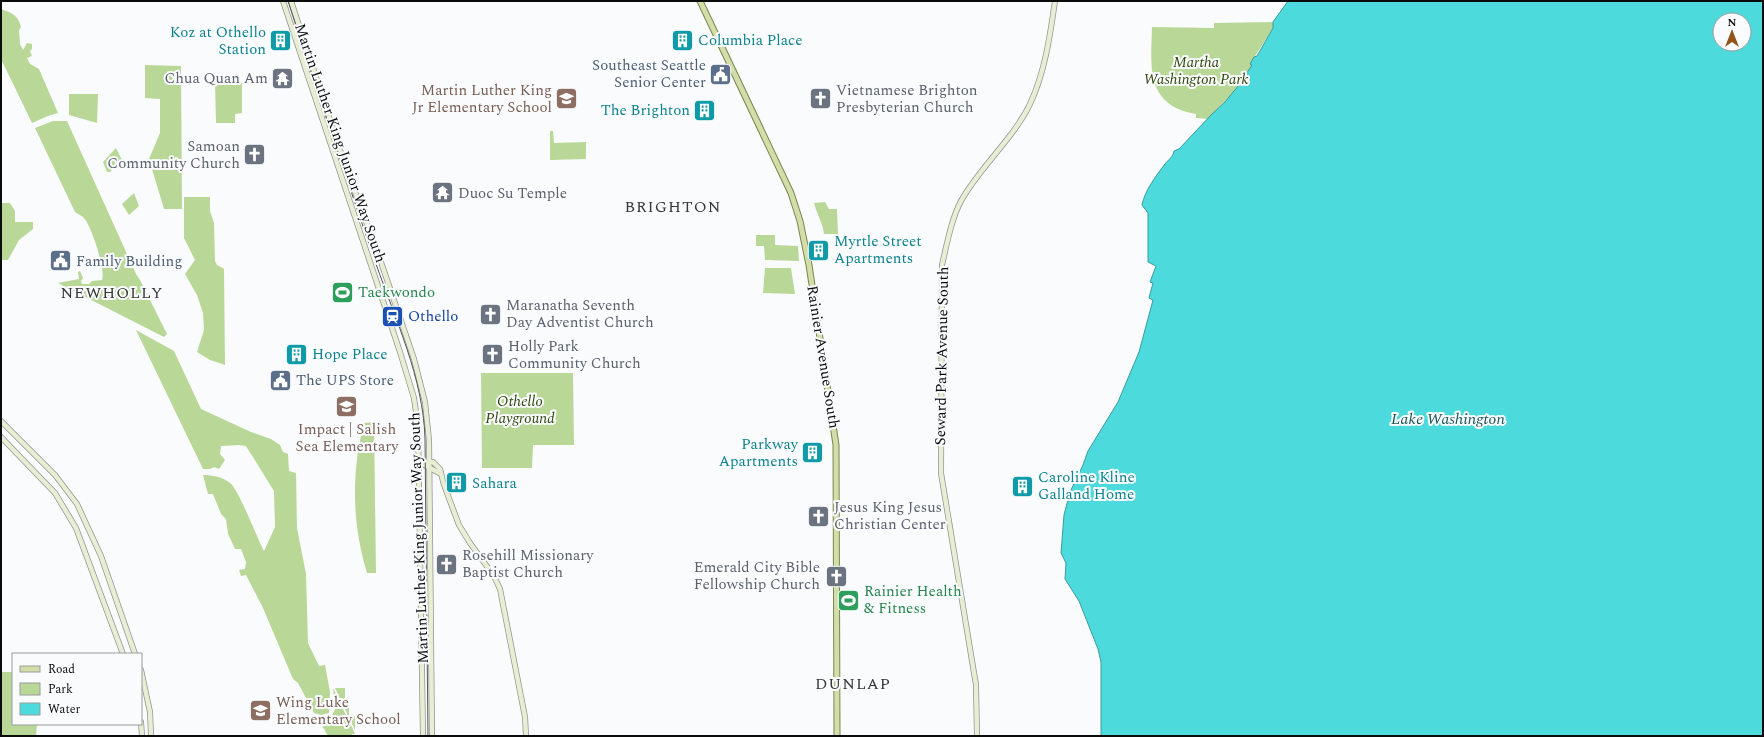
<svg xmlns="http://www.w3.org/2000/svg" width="1764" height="737" viewBox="0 0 1764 737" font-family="Spectral,serif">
	<rect width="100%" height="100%" fill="#f9fbfd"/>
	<g fill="#b9d897">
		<path d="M1 9C12 13 18 15 21 27L19 30 20 44 23 50 27 43 32 44V49L30 51 32 56 27 58 30 64 39 69 58 113 48 116 32 123 1 59Z"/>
		<path d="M1273 22V28L1250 64 1252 65 1250 70 1233 93 1208 119 1196 118V114C1145 105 1151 68 1152 27L1214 28V23Z"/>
		<path d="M145 65 181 66 182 209H164L149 159 160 133V99L145 98Z"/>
		<path d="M215 83H242V113L235 114V123H216Z"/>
		<path d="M69 94H98L97 123 69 115Z"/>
		<path d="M53 121H67L136 274 140 280 167 334 164 337 58 283 79 279 78 272 80 271 83 278 81 281 82 284H89L92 281 102 280C106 270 91 224 83 217 81 215 77 214 75 212L35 128Z"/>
		<path d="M550 131H553L554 143 586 142V159L550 160Z"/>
		<path d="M116 148 122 160 110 172H107L103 162Z"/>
		<path d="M134 193 139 206 129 215 122 204Z"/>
		<path d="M184 197H210V211L214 223 215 261 217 265 224 269 225 365 210 360 197 352 204 330 203 313 197 295 185 274 195 260 184 238Z"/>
		<path d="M825 202 829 209H837L838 234H824C823 223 817 215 814 203Z"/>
		<path d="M1 203H10L15 211V222H33V229L19 240 8 260H1Z"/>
		<path d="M756 235H775V245L798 246 799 261 765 260 764 246H756Z"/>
		<path d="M765 268H791L795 294 763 293Z"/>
		<path d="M136 330 174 351 201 409 251 432 271 439 280 445 283 452 288 454 289 471 296 473 297 528 306 574 308 643 319 666 325 665 330 692 329 713 321 715 314 713 298 683 293 679 263 608 246 575 241 576 239 570 245 569 246 562 241 549H235L228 534 226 519 221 514 213 494H208L203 475C212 475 223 477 230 483 239 490 257 538 264 551L275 527 274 491 246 446 239 445 221 446 220 454 225 460 219 469 214 467 210 469H203Z"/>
		<path d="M481 373H573L574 445H533L532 468H482Z"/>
		<path d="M374 422 376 573H367C352 524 351 472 364 423Z"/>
		<path d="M1 672H13V724H37L36 736H1Z"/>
		<path d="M333 688 355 734H352L353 736H328L319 720 332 716 335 709Z"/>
		<path d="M335 688H345V702H349V716H355V730Z"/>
	</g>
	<path fill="#4cdadd" stroke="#389c9e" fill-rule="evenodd" d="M1288 1H1763V736H1101V662L1098 649 1079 601 1065 579 1066 563 1061 553 1064 515 1070 492 1083 465 1088 451 1118 402 1139 352 1153 300 1149 298 1153 283 1150 282 1156 266 1148 262V213L1142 205C1145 190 1156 176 1165 164 1169 159 1173 157 1174 151L1179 149 1211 115 1225 102 1239 85 1252 65 1250 64 1254 57 1257 56 1273 28V22ZM1720 20H1744V44H1720Z"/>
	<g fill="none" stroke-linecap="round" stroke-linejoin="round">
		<defs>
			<g id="secondary">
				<path d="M283 1 400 352 414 398 418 426 423 736"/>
				<path d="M291 1 343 159 382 265 414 359 425 402 429 440 432 736"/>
				<path d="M1 421 55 475 77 504 101 556 135 654"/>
				<path d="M1 437 55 493 76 528 123 654"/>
				<path d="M419 462H433L440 469 444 485 459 525 470 543 494 576 500 589 525 717 526 736"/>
				<path d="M419 462 441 474"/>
				<path d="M141 670 150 712 151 736"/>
				<path d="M141 722 142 736"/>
				<path d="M977 736 976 685 941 473 942 265C947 244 951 220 961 201 979 168 1014 138 1030 104 1045 72 1050 36 1055 1"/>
			</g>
			<path id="primary" d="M700 1 791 193 800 221 809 265 836 445 837 736"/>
		</defs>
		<use href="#secondary" stroke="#929395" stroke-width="6"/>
		<use href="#primary" stroke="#79864c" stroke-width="7"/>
		<use href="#secondary" stroke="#e8eed4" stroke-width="4.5"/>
		<use href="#primary" stroke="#d2dea9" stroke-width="5"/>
		<path stroke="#535355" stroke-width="1" d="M288 1C316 89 346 177 376 264 396 321 423 378 425 438L428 736"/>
	</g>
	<defs>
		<symbol id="building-square" viewBox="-11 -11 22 22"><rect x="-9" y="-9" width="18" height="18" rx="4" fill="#0f9aa8" stroke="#f9fbfd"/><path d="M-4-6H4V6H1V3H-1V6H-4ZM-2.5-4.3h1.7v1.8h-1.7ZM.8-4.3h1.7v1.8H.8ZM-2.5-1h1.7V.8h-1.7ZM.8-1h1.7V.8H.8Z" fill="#fff"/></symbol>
		<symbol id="civic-square" viewBox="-11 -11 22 22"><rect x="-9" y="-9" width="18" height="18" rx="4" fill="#5c6f8a" stroke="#f9fbfd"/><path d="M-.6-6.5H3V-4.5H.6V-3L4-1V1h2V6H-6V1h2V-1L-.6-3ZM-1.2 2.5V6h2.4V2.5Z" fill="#fff"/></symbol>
		<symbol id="temple-square" viewBox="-11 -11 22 22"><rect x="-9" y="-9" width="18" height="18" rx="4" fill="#6b7280" stroke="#f9fbfd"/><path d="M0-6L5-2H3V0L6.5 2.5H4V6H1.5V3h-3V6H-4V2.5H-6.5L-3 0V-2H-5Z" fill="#fff"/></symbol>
		<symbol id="school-square" viewBox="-11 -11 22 22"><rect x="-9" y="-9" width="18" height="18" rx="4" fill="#8d6e63" stroke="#f9fbfd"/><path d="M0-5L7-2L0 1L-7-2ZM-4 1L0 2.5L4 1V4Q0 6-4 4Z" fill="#fff"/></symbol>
		<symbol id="church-square" viewBox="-11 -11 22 22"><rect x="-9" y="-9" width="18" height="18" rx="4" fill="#6b7280" stroke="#f9fbfd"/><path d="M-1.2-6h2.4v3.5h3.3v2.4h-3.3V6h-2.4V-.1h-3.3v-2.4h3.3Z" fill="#fff"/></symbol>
		<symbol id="stadium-square" viewBox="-11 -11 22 22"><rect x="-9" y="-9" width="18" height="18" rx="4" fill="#2e9e5b" stroke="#f9fbfd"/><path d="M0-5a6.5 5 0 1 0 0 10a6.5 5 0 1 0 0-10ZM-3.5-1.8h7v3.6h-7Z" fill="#fff"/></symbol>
		<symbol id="station-square" viewBox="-11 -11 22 22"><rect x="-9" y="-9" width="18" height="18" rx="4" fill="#1a4fb4" stroke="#f9fbfd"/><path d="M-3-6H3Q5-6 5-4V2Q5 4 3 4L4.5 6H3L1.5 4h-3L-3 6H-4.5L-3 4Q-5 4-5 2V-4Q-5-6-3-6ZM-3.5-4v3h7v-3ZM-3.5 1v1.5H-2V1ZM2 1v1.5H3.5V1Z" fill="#fff"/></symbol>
	</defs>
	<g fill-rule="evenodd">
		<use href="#building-square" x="670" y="28" width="25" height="25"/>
		<use href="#building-square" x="268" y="28" width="25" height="25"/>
		<use href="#civic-square" x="708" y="62" width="25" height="25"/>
		<use href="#temple-square" x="270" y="66" width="25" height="25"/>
		<use href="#school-square" x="554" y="86" width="25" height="25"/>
		<use href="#church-square" x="808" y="86" width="25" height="25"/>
		<use href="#building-square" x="692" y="98" width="25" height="25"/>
		<use href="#church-square" x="242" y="142" width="25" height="25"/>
		<use href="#temple-square" x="430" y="180" width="25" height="25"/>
		<use href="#building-square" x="806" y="238" width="25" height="25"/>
		<use href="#civic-square" x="48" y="248" width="25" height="25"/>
		<use href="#stadium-square" x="330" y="280" width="25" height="25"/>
		<use href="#church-square" x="478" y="302" width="25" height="25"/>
		<use href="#station-square" x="380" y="304" width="25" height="25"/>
		<use href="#building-square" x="284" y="342" width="25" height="25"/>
		<use href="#church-square" x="480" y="342" width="25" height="25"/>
		<use href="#civic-square" x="268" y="368" width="25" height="25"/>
		<use href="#school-square" x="334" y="394" width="25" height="25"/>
		<use href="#building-square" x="800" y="440" width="25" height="25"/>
		<use href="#building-square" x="444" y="470" width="25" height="25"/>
		<use href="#building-square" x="1010" y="474" width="25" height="25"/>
		<use href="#church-square" x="806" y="504" width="25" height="25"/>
		<use href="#church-square" x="434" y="552" width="25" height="25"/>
		<use href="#church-square" x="824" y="564" width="25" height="25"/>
		<use href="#stadium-square" x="836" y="588" width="25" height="25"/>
		<use href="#school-square" x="248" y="698" width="25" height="25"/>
	</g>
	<g text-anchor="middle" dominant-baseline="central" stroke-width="4" stroke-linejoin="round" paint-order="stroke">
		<g font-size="15" fill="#0d838f" stroke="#f9fbfd" text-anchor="start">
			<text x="266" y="32" text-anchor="end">Koz at Othello<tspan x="266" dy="17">Station</tspan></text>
			<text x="698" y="40">Columbia Place</text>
			<text x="690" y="110" text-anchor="end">The Brighton</text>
			<text x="834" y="241">Myrtle Street<tspan x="834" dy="17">Apartments</tspan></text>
			<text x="312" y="354">Hope Place</text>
			<text x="798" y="444" text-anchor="end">Parkway<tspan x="798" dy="17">Apartments</tspan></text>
			<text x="1038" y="477">Caroline Kline<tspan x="1038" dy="17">Galland Home</tspan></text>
			<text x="472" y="483">Sahara</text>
		</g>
		<g font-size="15" font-style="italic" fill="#31480c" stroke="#f9fbfd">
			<text x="1196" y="62">Martha<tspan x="1196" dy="17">Washington Park</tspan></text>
			<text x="520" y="401">Othello<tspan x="520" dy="17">Playground</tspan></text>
		</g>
		<g font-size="15" fill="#4e5e75" stroke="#f9fbfd" text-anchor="start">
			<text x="706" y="65" text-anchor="end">Southeast Seattle<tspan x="706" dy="17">Senior Center</tspan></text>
			<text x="76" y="261">Family Building</text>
			<text x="296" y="380">The UPS Store</text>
		</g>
		<g font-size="15" fill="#5b616d" stroke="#f9fbfd" text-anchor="start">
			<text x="268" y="78" text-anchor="end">Chua Quan Am</text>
			<text x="836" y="90">Vietnamese Brighton<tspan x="836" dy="17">Presbyterian Church</tspan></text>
			<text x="240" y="146" text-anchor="end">Samoan<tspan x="240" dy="17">Community Church</tspan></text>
			<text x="458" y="193">Duoc Su Temple</text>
			<text x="506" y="305">Maranatha Seventh<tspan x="506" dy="17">Day Adventist Church</tspan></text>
			<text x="508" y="346">Holly Park<tspan x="508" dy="17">Community Church</tspan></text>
			<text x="834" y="507">Jesus King Jesus<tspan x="834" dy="17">Christian Center</tspan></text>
			<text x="462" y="555">Rosehill Missionary<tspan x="462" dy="17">Baptist Church</tspan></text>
			<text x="820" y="567" text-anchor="end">Emerald City Bible<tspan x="820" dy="17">Fellowship Church</tspan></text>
		</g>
		<g font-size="15" fill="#785e54" stroke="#f9fbfd" text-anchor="end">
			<text x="552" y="90">Martin Luther King<tspan x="552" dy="17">Jr Elementary School</tspan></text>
			<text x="347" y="429" text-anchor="middle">Impact | Salish<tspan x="347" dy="17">Sea Elementary</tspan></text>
			<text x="276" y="702" text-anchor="start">Wing Luke<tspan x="276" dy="17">Elementary School</tspan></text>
		</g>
		<g font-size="15" fill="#0b0b0c" stroke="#f9fbfd">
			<text transform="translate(340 143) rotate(71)">Martin Luther King Junior Way South</text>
			<text transform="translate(942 356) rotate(-89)">Seward Park Avenue South</text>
			<text transform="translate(823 357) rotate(81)">Rainier Avenue South</text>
			<text transform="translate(419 538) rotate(-92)">Martin Luther King Junior Way South</text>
		</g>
		<g font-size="15" fill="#27864d" stroke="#f9fbfd" text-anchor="start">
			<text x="358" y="292">Taekwondo</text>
			<text x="864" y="591">Rainier Health<tspan x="864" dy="17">&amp; Fitness</tspan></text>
		</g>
		<g font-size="15" fill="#164399" stroke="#f9fbfd" text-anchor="start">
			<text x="408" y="316">Othello</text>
		</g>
		<g font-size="16" letter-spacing="1" fill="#373739" stroke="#f9fbfd">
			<text x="673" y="207">BRIGHTON</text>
			<text x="112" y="293">NEWHOLLY</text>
			<text x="853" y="684">DUNLAP</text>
		</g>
		<g font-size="16" font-style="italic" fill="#195456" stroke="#f9fbfd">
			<text x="1448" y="419">Lake Washington</text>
		</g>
	</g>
	<rect width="1764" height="737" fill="none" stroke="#0b0b0c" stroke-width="4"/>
	<rect x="12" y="653" width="130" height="72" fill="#f9fbfd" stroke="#9a9b9d"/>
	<rect x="20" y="666" width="20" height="6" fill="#d2dea9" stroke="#9a9b9d"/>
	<text x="48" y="673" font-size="12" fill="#0b0b0c">Road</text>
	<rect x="20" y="683" width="20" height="12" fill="#b9d897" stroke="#9a9b9d"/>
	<text x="48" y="693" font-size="12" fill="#0b0b0c">Park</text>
	<rect x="20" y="703" width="20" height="12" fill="#4cdadd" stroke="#9a9b9d"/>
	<text x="48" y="713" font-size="12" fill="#0b0b0c">Water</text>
	<g transform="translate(1732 32)"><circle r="19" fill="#f9fbfd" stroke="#9a9b9d"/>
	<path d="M0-3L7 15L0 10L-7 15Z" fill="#93531c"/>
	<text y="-6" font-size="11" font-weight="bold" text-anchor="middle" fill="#0b0b0c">N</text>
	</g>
</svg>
